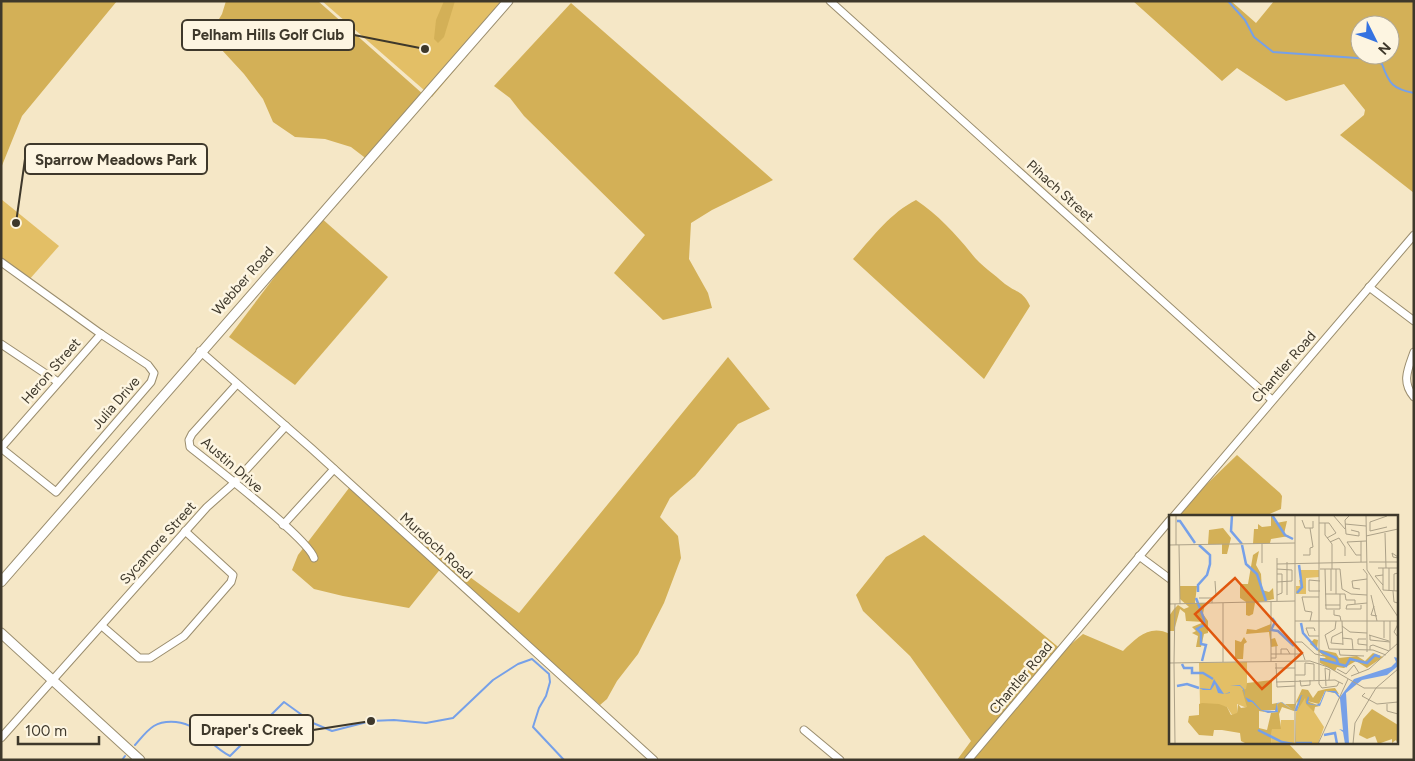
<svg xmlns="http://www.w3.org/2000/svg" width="1415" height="761" viewBox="0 0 1415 761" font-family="Figtree,sans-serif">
	<rect width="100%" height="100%" fill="#f5e7c6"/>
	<g fill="#e3bf66">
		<path d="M322 1H513L432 97Z"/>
		<path d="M1 199 59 246 28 281 1 262Z"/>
	</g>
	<g fill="#d3b057" fill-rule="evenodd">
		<path d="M1 1H117L22 116 1 168Z"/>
		<path d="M226 1H318L424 95 368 160 351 147 325 139 295 137 273 122 263 99 244 74 209 36 222 14Z"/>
		<path d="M444 1H455L444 37 438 43 434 39 436 20Z"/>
		<path d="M1133 1H1231L1256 23 1274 1H1414V193L1340 135 1364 115 1365 110 1344 84 1286 101 1237 68 1222 81ZM1360 25H1390V55H1360Z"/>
		<path d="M571 3 773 180 712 210 691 223 689 259 708 293 712 308 663 320 614 273 645 235 524 116 510 98 494 86Z"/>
		<path d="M916 200C938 215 955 233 971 253 980 265 994 274 1005 284 1017 293 1023 291 1030 306L984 379 853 259C872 238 890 213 916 200Z"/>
		<path d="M320 217 388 277 295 385 229 337Z"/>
		<path d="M728 357 770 409 738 424 695 476 670 498 660 517 678 536 681 558 664 603 638 654 617 681 607 699 600 705 442 567 409 608 343 596 314 589 292 570 298 555 349 488 519 613Z"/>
		<path d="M1237 455 1280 493 1282 496 1281 509 1265 516H1179L1185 505Z"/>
		<path d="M924 535 1063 651 1083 634 1123 651C1137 637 1150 624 1170 634V742H1287L1304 760H957L971 741 910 656 863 611 856 595 886 557Z"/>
	</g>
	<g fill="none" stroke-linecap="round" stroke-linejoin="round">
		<g stroke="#76a0e8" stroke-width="2">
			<path d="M1228 1 1245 20 1254 37 1273 52 1371 59 1382 64C1389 84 1393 89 1414 93"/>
			<path d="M135 745C148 730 154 720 176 722 200 724 209 746 230 756L284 702 313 723 332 731 371 721 394 720 426 723 453 718 493 680 518 664 532 659 549 674 550 682 546 696 539 708 533 727 564 760"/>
			<path d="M122 760 125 756"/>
		</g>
		<defs>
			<g id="minor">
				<path d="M830 1 1272 400"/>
				<path d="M1 262 101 334 148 365 154 373 151 382 56 492 1 448"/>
				<path d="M1369 287 1414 321"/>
				<path d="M1 344 58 382"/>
				<path d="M200 351 312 449 654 760"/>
				<path d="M1414 352C1408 369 1401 382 1414 397"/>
				<path d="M237 384 192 434 189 440 190 447C212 465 308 538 314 558"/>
				<path d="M1 448 101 334"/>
				<path d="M1174 516 1414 235"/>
				<path d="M283 525 334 469"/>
				<path d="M1139 556 1170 579"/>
				<path d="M102 626 139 658H150L184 636 231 582 233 575 185 531"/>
				<path d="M804 730 840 760"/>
				<path d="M1 738 207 507 234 483 286 426"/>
				<path d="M968 760 1170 520"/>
			</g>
			<g id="major">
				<path d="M1 582 508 1"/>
				<path d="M1 633 140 760"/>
			</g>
		</defs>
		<use href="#minor" stroke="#9a8d6e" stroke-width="9"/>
		<use href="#major" stroke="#9a8d6e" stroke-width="11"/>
		<use href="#minor" stroke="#fff" stroke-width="7"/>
		<use href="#major" stroke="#fff" stroke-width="9"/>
	</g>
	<g text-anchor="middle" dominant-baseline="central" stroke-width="5" stroke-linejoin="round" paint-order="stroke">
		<g font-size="14" fill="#3e382b" stroke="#fdf5e1">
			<text transform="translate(1060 191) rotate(42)">Pihach Street</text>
			<text transform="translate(243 281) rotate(-49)">Webber Road</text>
			<text transform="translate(1284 367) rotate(-49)">Chantler Road</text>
			<text transform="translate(51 371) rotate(-49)">Heron Street</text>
			<text transform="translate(116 403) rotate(-49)">Julia Drive</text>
			<text transform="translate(232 465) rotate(41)">Austin Drive</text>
			<text transform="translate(158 543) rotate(-48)">Sycamore Street</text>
			<text transform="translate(436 546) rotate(42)">Murdoch Road</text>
			<text transform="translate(1021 678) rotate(-50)">Chantler Road</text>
		</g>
	</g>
	<g transform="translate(1169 515)">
		<rect width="229" height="229" fill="#f5e7c6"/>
		<path d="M130 55H150V62L137 63V79H127V71H131L130 65H133ZM78 147V193L68 189V199L63 200 58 192 31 189 30 148ZM133 183H136L155 212 149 229H126L127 197ZM112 205H125V229H102L103 214H111Z" fill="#e3bf66"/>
		<path d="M102 0 107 8 118 6 115 19 120 21 102 24 101 28 84 29 85 14H89V9L93 12 102 11ZM54 13 62 23 58 39H53V29H39L40 15ZM90 36 87 50 92 59 93 75 100 77 104 73 105 84 86 88 84 99 80 101 77 100V87L71 83V69H79L84 40ZM11 71H28L26 88H36L34 99 39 106V118L35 119 32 132H27L29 121 23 118 27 116 23 112 35 107 17 106 16 98 11 94 5 116H0V101L5 94 9 90 15 94 20 92 11 84ZM102 109V124L106 123 109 131 102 132 100 117 77 119 78 114 87 115ZM75 122 78 127 75 129 74 144H66V125L72 127ZM145 124 149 125 148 134 167 138 170 143 188 141 196 146 204 138 214 142 198 153 187 146 175 153 168 152 166 156 151 148V143H157L141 129ZM103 165V189L108 188 109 195H93L99 198 109 197 108 189 112 187 124 195 116 189H126L133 174 139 175 144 183 149 176 157 174 166 173 170 179 156 176 150 189 138 186 151 191 146 192 145 197 137 189 136 183 128 196 130 191 128 186 125 196 113 192 110 199 112 214H103L102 229H78L72 226 71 218 53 215H45L44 221 30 220 19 207 20 201 30 200V189L33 188 50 189 58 192 62 200 68 198 69 189 72 193 78 192 73 175 77 174 78 168ZM90 196 102 198 98 215 90 213ZM203 194 229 210V229L227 225 223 228V224L209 229 206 221 198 224 190 220 194 204Z" fill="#d3b057" fill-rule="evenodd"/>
		<path d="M225 142 229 143V151L218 160 193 165 177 178 180 229H176L174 217 170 214 174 215 171 184 166 178 157 176 151 191 138 189 137 187 139 182 133 180 128 196H125L112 187 108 189 109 197 99 198 91 195 83 187H79L76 182 74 174 71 171 61 170V178L55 179 49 178 46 169 42 175H34L30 173 41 174 45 164 55 179 61 177V170H71L75 174 76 182 84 186 92 195 106 196 108 188 113 187 125 196 132 180 140 182 139 188 147 190 151 188 156 176H167L171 182 185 164 222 152 227 147Z" fill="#76a0e8"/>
		<path fill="none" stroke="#76a0e8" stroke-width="2.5" d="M63 0 62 16 73 29M103 0 116 20 124 24M8 6H11L26 28M73 30 77 49 88 59 97 86M29 77V70L38 60 41 49V40L30 30M128 78 133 72 130 50M27 83 35 104V110L28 114 32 118V129L37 130 33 146M103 103 106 107 102 115 109 116 125 131M132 108 134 118 149 135M151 136 167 143 169 148M151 144 177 151 181 144 198 148 206 140 211 142M13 149 15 153H23V158H34L44 164M8 171 18 169 30 173M89 215 113 227 124 229M155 220 166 218 168 229M127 228H143"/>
		<path fill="none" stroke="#aca188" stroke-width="1" d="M7 0V30M150 0V169L153 173 168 171 170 167M164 0 176 14M181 0 176 5 177 19 190 21V17L182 15M197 0 198 55 229 102M133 5 136 13H144V6M150 8H160L167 18 158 23M156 8V20L163 29V54M176 9 197 11M218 12 201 16V7L218 1M216 18 217 53M197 21 229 14M161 27 170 23 176 32V41M93 29V48M0 30 126 28M10 30 11 89M134 40H141V33L144 32 141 13M192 40H187L178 27 197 26M229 42 223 38 224 42 229 43M108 43V86M118 47V80M192 47V26M200 47H229M108 49 198 47M209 53H229M214 53V75L229 76M220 53V76M151 54H171L173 74 182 79 198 80M156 54 157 94H171V79M162 54V76M167 54V79M194 54 198 59V137M108 59H113V78L108 80M214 60 206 61 214 70M108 67 123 66V55L108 54M191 74 184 73 183 66 198 64M151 76H140V65L151 66M224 76 225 87 229 88M225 76V59L229 58M156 79H176L177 85H186V89M202 80 208 106M30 83H43V88M43 83 47 81 46 66M102 86V147M0 89 126 86M156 90H171M192 90V94H177L178 90 198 88M205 91 202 100 208 101M165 95V100L171 101 172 106M126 106H229M141 106 143 97 136 96 133 82H150M167 106 166 114 156 120 160 134 204 135 217 140M173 106 174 130M215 106V123M229 109 225 117 229 122M173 111 181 117 198 118M146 116 145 113H137L140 121H150M173 117 163 122 162 128 174 129M200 120 220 126M201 120V125L221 127M173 123 183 124 184 135M197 124H189V129L198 130M126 127H133L146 139 155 141M170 135 171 140 195 141M201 135V131L204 130 220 136M221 135V106M102 139H134L136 145M112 139V134H118L121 139M102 143H107V131M126 146V0M54 147V88M0 148 141 146 159 152 195 173H229M5 148 6 89M5 148 6 229M107 148 108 172 126 171M106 153H126M168 154 177 159 185 150 190 158M126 160H136V148L145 149V165M182 161 200 154 229 128M131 165 132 171 141 170V165M107 167 166 165 174 169M157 171 156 153 161 155 160 165M207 173 229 154M196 178 193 181 208 189 229 187M218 189V196L229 199M126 229V146M149 229 179 164M184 229 186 208 207 173"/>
		<path fill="#e0570e" fill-opacity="0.15" stroke="#e0570e" stroke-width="2.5" d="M66 63 133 138 93 174 26 99Z"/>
		<rect width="229" height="229" fill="none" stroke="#3e382b" stroke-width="2.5"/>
	</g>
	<path fill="none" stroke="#3e382b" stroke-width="2" d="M425 49L354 35M16 223L25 159M371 721L313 730"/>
	<g fill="#3e382b" stroke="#fdf5e1" stroke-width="2">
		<circle cx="425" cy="49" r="5"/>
		<circle cx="16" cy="223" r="5"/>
		<circle cx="371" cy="721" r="5"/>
	</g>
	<g fill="#fdf5e1" stroke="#3e382b" stroke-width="2">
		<rect x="182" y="20" width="172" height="30" rx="5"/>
		<rect x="25" y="144" width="182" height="30" rx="5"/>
		<rect x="190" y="715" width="123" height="30" rx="5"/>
	</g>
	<g font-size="15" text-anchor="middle" font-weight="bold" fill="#3e382b">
		<text x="268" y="40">Pelham Hills Golf Club</text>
		<text x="116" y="165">Sparrow Meadows Park</text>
		<text x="252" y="735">Draper's Creek</text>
	</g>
	<rect width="1415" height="761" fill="none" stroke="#3e382b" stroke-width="5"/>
	<g transform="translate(1375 40) rotate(132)"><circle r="24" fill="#fdf5e1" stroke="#b1a998"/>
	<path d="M0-4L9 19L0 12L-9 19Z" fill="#3573e1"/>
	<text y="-8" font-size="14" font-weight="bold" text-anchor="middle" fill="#3e382b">N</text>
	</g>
	<path d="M18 736v8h81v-8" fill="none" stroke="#3e382b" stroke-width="2.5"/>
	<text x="25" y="736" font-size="15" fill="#3e382b" stroke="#fdf5e1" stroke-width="4" paint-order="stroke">100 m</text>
</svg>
